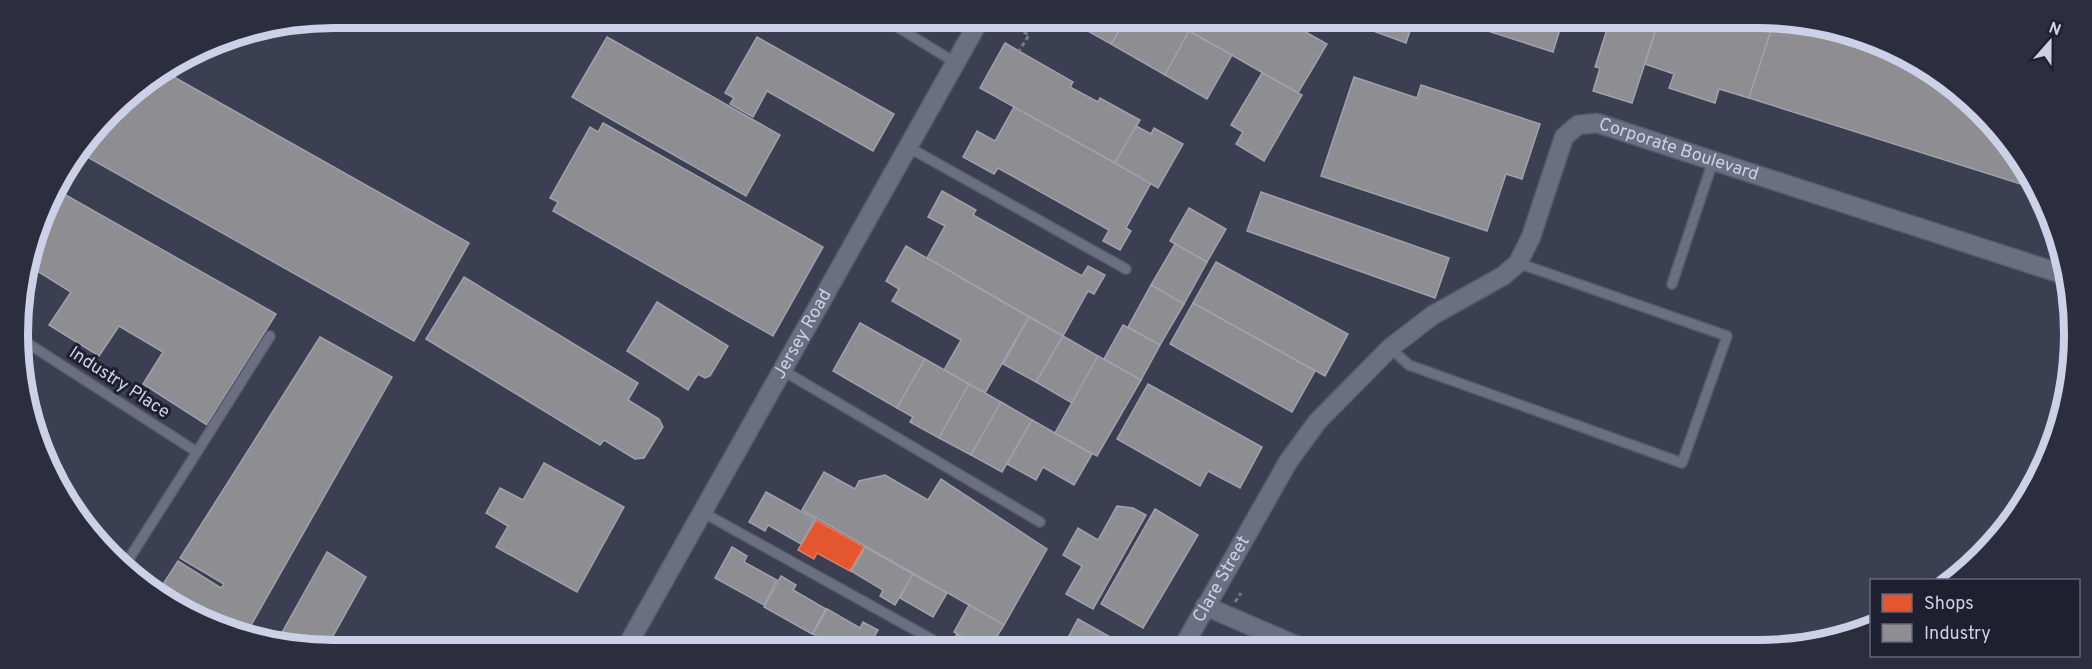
<svg xmlns="http://www.w3.org/2000/svg" width="2092" height="669" viewBox="0 0 2092 669" font-family="Overpass,sans-serif">
	<rect width="100%" height="100%" fill="#3c3e51"/>
	<path fill="#e4572e" stroke="#dd7c66" stroke-width="1.5" d="M816 520 864 547 850 571 817 553 814 559 798 550Z"/>
	<g fill="#8d8d92" stroke="#a0a1ac" stroke-width="1.5">
		<path d="M1070 21H1125L1111 44Z"/>
		<path d="M1125 21H1172L1189 31 1165 75 1111 44Z"/>
		<path d="M1172 21 1288 22 1327 44 1298 93Z"/>
		<path d="M1349 22H1413L1406 43Z"/>
		<path d="M1463 23H1562L1553 52Z"/>
		<path d="M1609 23H1658L1632 103 1593 91 1600 68 1595 67Z"/>
		<path d="M1658 23 1773 24 1749 98 1719 89 1715 103 1669 88 1674 74 1645 64Z"/>
		<path d="M1773 24H1782L1935 73 2021 159 2033 188 1749 98Z"/>
		<path d="M1189 31 1232 55 1207 99 1165 75Z"/>
		<path d="M607 37 780 135 746 196 572 97Z"/>
		<path d="M757 37 894 114 873 151 767 91 753 117 730 104 734 98 725 93Z"/>
		<path d="M1005 43 1073 82 1070 87 1098 102 1100 98 1140 120 1115 163 980 88Z"/>
		<path d="M165 72 469 243 414 341 82 154 126 97Z"/>
		<path d="M1262 73 1302 95 1264 161 1236 144 1243 132 1231 125Z"/>
		<path d="M1354 77 1417 98 1421 85 1540 124 1522 179 1506 174 1487 231 1321 176Z"/>
		<path d="M1014 107 1151 183 1126 228 1131 231 1120 250 1103 241 1109 230 998 168 994 174 963 157 977 131 995 141Z"/>
		<path d="M603 123 823 247 773 336 553 211 558 202 550 198 590 127 598 132Z"/>
		<path d="M1136 126 1151 134 1154 128 1183 144 1158 188 1115 163Z"/>
		<path d="M55 189 276 314 207 425 143 384 163 352 119 326 99 356 49 325 71 292 29 266 51 194Z"/>
		<path d="M942 191 976 210 973 215 1082 276 1088 266 1105 275 1094 294 1088 291 1063 336 927 258 945 226 928 217Z"/>
		<path d="M1261 192 1449 258 1435 298 1247 231Z"/>
		<path d="M1189 208 1226 229 1207 262 1170 241Z"/>
		<path d="M1175 244 1207 262 1184 304 1151 285Z"/>
		<path d="M906 246 1029 317 985 393 944 370 961 340 892 301 899 289 886 281Z"/>
		<path d="M1216 262 1348 334 1325 376 1193 303Z"/>
		<path d="M464 277 638 383 628 400 659 419 663 427 644 458 635 459 604 440 600 445 426 339Z"/>
		<path d="M1151 285 1184 304 1160 345 1128 327Z"/>
		<path d="M657 302 728 346 710 376 705 378 698 374 688 390 627 351Z"/>
		<path d="M1193 303 1315 371 1292 412 1170 344Z"/>
		<path d="M1029 317 1063 336 1036 382 1003 364Z"/>
		<path d="M860 323 925 359 897 408 833 371Z"/>
		<path d="M1123 325 1160 345 1141 380 1104 359Z"/>
		<path d="M1063 336 1098 356 1072 403 1036 382Z"/>
		<path d="M320 337 392 377 246 634 158 597 156 595 178 561 221 588 224 584 180 558Z"/>
		<path d="M1098 356 1141 380 1097 456 1055 433Z"/>
		<path d="M925 359 969 384 939 438 910 422 913 417 897 408Z"/>
		<path d="M969 384 1001 402 971 455 939 438Z"/>
		<path d="M1148 384 1262 447 1240 488 1208 471 1200 486 1117 439Z"/>
		<path d="M1001 402 1032 420 1002 472 971 455Z"/>
		<path d="M1032 420 1092 454 1074 485 1043 467 1036 480 1007 464Z"/>
		<path d="M544 463 624 507 577 592 496 547 508 526 486 513 500 488 523 500Z"/>
		<path d="M824 472 855 489 859 481 885 475 928 500 941 479 1047 549 1004 625 802 510Z"/>
		<path d="M766 492 815 519 801 544 768 525 765 531 749 522Z"/>
		<path d="M1117 506 1133 508 1146 515 1093 609 1066 594 1082 566 1063 555 1078 528 1098 540Z"/>
		<path d="M1155 509 1198 535 1143 628 1101 604Z"/>
		<path d="M732 547 747 556 744 562 777 580 764 605 715 578Z"/>
		<path d="M865 547 913 574 895 605 880 596 883 590 851 571Z"/>
		<path d="M327 552 366 577 328 645H275Z"/>
		<path d="M913 574 947 593 933 617 900 598Z"/>
		<path d="M781 576 796 585 793 590 826 609 812 634 764 607Z"/>
		<path d="M969 605 1004 625 991 646H978L954 632Z"/>
		<path d="M827 609 860 628 863 622 878 630 869 646H835L813 634Z"/>
		<path d="M1078 619 1128 647H1063Z"/>
		<path d="M957 634 978 646H950Z"/>
		<path d="M753 637 756 639 757 637 773 646H744L748 641 750 642Z"/>
	</g>
	<g fill="none" stroke-linecap="round" stroke-linejoin="round">
		<defs>
			<g id="lane">
				<path d="M886 20 956 63"/>
				<path d="M908 147 1126 269"/>
				<path d="M1672 284 1713 161"/>
				<path d="M24 341 197 452 125 565"/>
				<path d="M1390 348 1409 365 1682 463 1727 336 1518 263"/>
				<path d="M782 370 1040 522"/>
				<path d="M197 452 270 336"/>
				<path d="M702 512 933 640"/>
			</g>
			<g id="street">
				<path d="M1205 606 1300 647"/>
				<path id="s1" d="M627 646 979 21"/>
				<path id="s2" d="M1183 647 1288 462 1317 422 1390 348 1433 315 1503 276 1518 263 1531 237 1564 137 1578 125 1597 123 2068 276"/>
			</g>
		</defs>
		<use href="#lane" stroke="#585a6a" stroke-width="12"/>
		<use href="#street" stroke="#585a6a" stroke-width="21"/>
		<g stroke="#767887" stroke-width="3" stroke-dasharray="4.5 3" stroke-linecap="butt">
			<path d="M1004 21 1029 35 1019 51"/>
			<path d="M1235 602 1241 593"/>
		</g>
		<use href="#lane" stroke="#6c6e81" stroke-width="9"/>
		<use href="#street" stroke="#6c6e81" stroke-width="18"/>
	</g>
	<g text-anchor="middle" dominant-baseline="central" stroke-width="6" stroke-linejoin="round" paint-order="stroke">
		<g font-size="18" fill="#cdd1e7" stroke="#1e2030">
			<text stroke="none"><textPath href="#s2" startOffset="778">Corporate Boulevard</textPath></text>
			<text stroke="none"><textPath href="#s1" startOffset="358">Jersey Road</textPath></text>
			<text transform="translate(119 383) rotate(33)">Industry Place</text>
			<text stroke="none"><textPath href="#s2" startOffset="78">Clare Street</textPath></text>
		</g>
	</g>
	<path d="M0 0H2092V669H0ZM334 28H1758A306 306 0 0 1 2064 334V334A306 306 0 0 1 1758 640H334A306 306 0 0 1 28 334V334A306 306 0 0 1 334 28Z" fill="#2c2e3f" fill-rule="evenodd"/>
	<path fill="none" stroke="#cdd1e7" stroke-width="8" d="M334 28H1758A306 306 0 0 1 2064 334V334A306 306 0 0 1 1758 640H334A306 306 0 0 1 28 334V334A306 306 0 0 1 334 28Z"/>
	<rect x="1870" y="579" width="210" height="78" fill="#1e2030" stroke="#646779" stroke-width="1.5"/>
	<rect x="1882" y="594" width="30" height="18" fill="#e4572e" stroke="#646779" stroke-width="1.5"/>
	<text x="1924" y="609" font-size="18" fill="#cdd1e7">Shops</text>
	<rect x="1882" y="624" width="30" height="18" fill="#8d8d92" stroke="#646779" stroke-width="1.5"/>
	<text x="1924" y="639" font-size="18" fill="#cdd1e7">Industry</text>
	<g transform="translate(2050 42) rotate(21)" stroke="#1e2030" stroke-width="4.5" paint-order="stroke">
	<path d="M0-4.5L10 22L0 15L-10 22Z" fill="#cdd1e7"/>
	<text y="-9" font-size="16" font-weight="bold" text-anchor="middle" fill="#cdd1e7">N</text>
	</g>
</svg>
